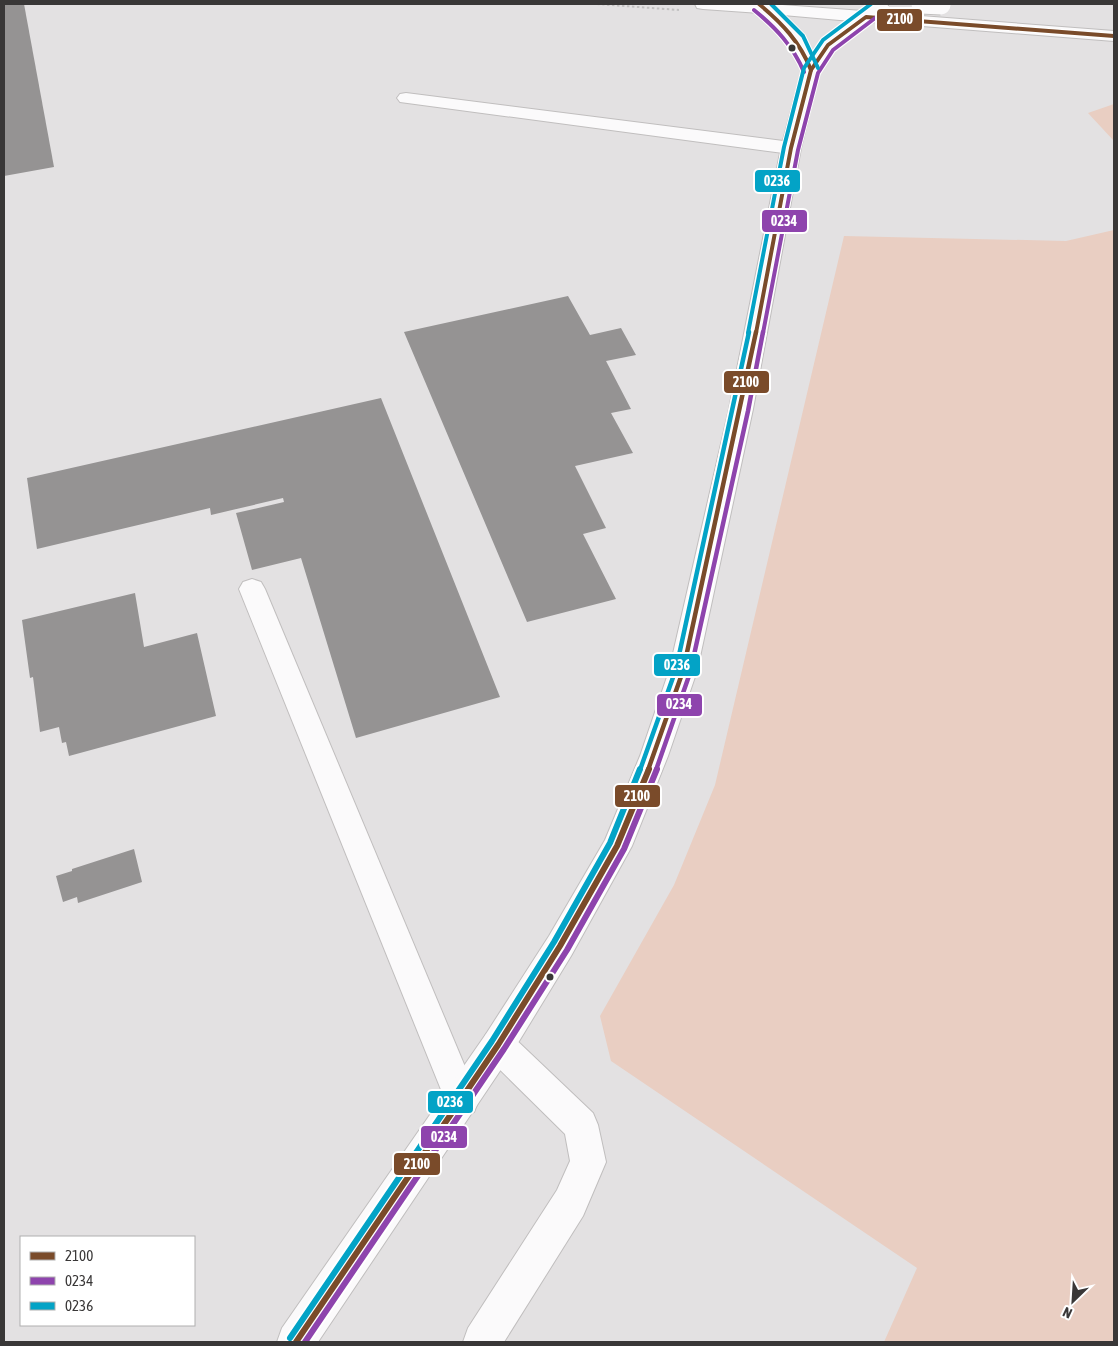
<svg xmlns="http://www.w3.org/2000/svg" width="1118" height="1346" viewBox="0 0 1118 1346" font-family="'Asap Condensed',sans-serif">
	<rect width="100%" height="100%" fill="#e3e1e2"/>
	<g fill="#e9cec2">
		<path d="M1114 104V141L1088 113Z"/>
		<path d="M1114 230V1342H884L917 1268 611 1061 600 1016 674 885 715 785 844 236 1066 241Z"/>
	</g>
	<g fill="#959393">
		<path d="M4 4H24L54 167 4 176Z"/>
		<path d="M568 296 590 335 621 328 636 355 606 361 631 409 611 413 633 453 575 466 606 528 583 534 616 599 527 622 404 332Z"/>
		<path d="M381 398 500 697 356 738 301 558 252 570 236 513 284 502 283 498 211 515 210 508 37 549 27 478Z"/>
		<path d="M135 593 144 647 197 633 216 716 69 756 66 742 62 743 59 727 40 732 33 677 30 678 22 620Z"/>
		<path d="M134 849 142 882 78 903 77 897 63 902 56 876 72 871V869Z"/>
	</g>
	<g fill="none" stroke-linecap="round" stroke-linejoin="round">
		<defs>
			<g id="minor">
				<path d="M406 93 791 142 798 144 801 148 798 152 791 154 400 102 397 98 400 94Z"/>
				<path d="M252 579 261 582 265 589 479 1100 474 1112 462 1117 450 1112 239 589 243 582Z"/>
				<path d="M498 1029 510 1034 593 1113 598 1125 606 1162 583 1216 504 1342H463L468 1328 557 1190 570 1161 565 1134 486 1056 481 1045 486 1034Z"/>
			</g>
			<path id="major" d="M695 4H769L863 11 872 4H889L882 13 1114 31V41L871 22 834 49 820 70 801 148 753 409 697 671 668 756 632 846 571 956 510 1056 318 1342H277L282 1328 486 1034 549 936 605 840 640 756 669 671 729 409 781 148 802 70 790 43 760 13 703 9 697 8ZM783 15 851 21 822 41 813 54 798 30Z"/>
		</defs>
		<use href="#minor" stroke="#c0bebe" stroke-width="2"/>
		<use href="#major" stroke="#c0bebe" stroke-width="2"/>
		<path stroke="#c1c0c0" stroke-width="2" stroke-dasharray="2.5 2.5" stroke-linecap="butt" d="M597 4 679 10"/>
		<use href="#minor" fill="#fbfafb" fill-rule="evenodd"/>
		<use href="#major" fill="#fbfafb" fill-rule="evenodd"/>
		<defs>
			<path id="major-bridge" d="M921 4 941 5"/>
		</defs>
		<use href="#major-bridge" stroke="#c0bebe" stroke-width="21" stroke-linecap="butt"/>
		<use href="#major-bridge" stroke="#fbfafb" stroke-width="19"/>
		<defs>
			<g id="bus-1-far2">
				<path d="M759 4C782 23 800 42 811 70"/>
				<path d="M756 333 791 148 811 70 828 45 866 17 1114 36"/>
			</g>
			<path id="bus-1-far1" d="M648 770 683 671 756 332"/>
			<path id="bus-1" d="M296 1342 498 1045 560 946 617 846 649 769"/>
			<g id="bus-2-far2">
				<path d="M754 10C776 28 793 46 804 72"/>
				<path d="M763 333 798 150 818 73 833 50 887 9"/>
			</g>
			<path id="bus-2-far1" d="M656 770 690 673 748 411 763 332"/>
			<path id="bus-2" d="M305 1342 504 1049 567 950 624 849 657 769"/>
			<g id="bus-3-far2">
				<path d="M771 4 803 36 818 68"/>
				<path d="M748 333 784 147 804 68 823 40 871 4"/>
			</g>
			<path id="bus-3-far1" d="M640 770 676 669 749 332"/>
			<path id="bus-3" d="M290 1338 492 1041 554 942 610 843 640 769"/>
		</defs>
		<use href="#bus-1-far2" stroke="#fff" stroke-width="6"/>
		<use href="#bus-1-far1" stroke="#fff" stroke-width="8"/>
		<use href="#bus-1" stroke="#fff" stroke-width="10"/>
		<use href="#bus-2-far2" stroke="#fff" stroke-width="6"/>
		<use href="#bus-2-far1" stroke="#fff" stroke-width="8"/>
		<use href="#bus-2" stroke="#fff" stroke-width="10"/>
		<use href="#bus-3-far2" stroke="#fff" stroke-width="6"/>
		<use href="#bus-3-far1" stroke="#fff" stroke-width="8"/>
		<use href="#bus-3" stroke="#fff" stroke-width="10"/>
		<use href="#bus-1-far2" stroke="#7a4b2a" stroke-width="4"/>
		<use href="#bus-1-far1" stroke="#7a4b2a" stroke-width="4.5"/>
		<use href="#bus-1" stroke="#7a4b2a" stroke-width="6"/>
		<use href="#bus-2-far2" stroke="#8e44ad" stroke-width="4"/>
		<use href="#bus-2-far1" stroke="#8e44ad" stroke-width="4.5"/>
		<use href="#bus-2" stroke="#8e44ad" stroke-width="6"/>
		<use href="#bus-3-far2" stroke="#03a3c6" stroke-width="4"/>
		<use href="#bus-3-far1" stroke="#03a3c6" stroke-width="4.5"/>
		<use href="#bus-3" stroke="#03a3c6" stroke-width="6"/>
	</g>
	<g fill="#393737" stroke="#fff" stroke-width="2">
		<circle cx="792" cy="48" r="4.5"/>
		<circle cx="550" cy="977" r="4.5"/>
	</g>
	<g stroke="#fff" stroke-width="2">
		<rect x="876" y="8" width="47" height="24" rx="5" fill="#7a4b2a"/>
		<rect x="754" y="169" width="47" height="24" rx="5" fill="#03a3c6"/>
		<rect x="761" y="209" width="47" height="24" rx="5" fill="#8e44ad"/>
		<rect x="723" y="370" width="47" height="24" rx="5" fill="#7a4b2a"/>
		<rect x="653" y="653" width="48" height="24" rx="5" fill="#03a3c6"/>
		<rect x="656" y="693" width="47" height="24" rx="5" fill="#8e44ad"/>
		<rect x="614" y="784" width="47" height="24" rx="5" fill="#7a4b2a"/>
		<rect x="427" y="1090" width="47" height="24" rx="5" fill="#03a3c6"/>
		<rect x="420" y="1125" width="48" height="24" rx="5" fill="#8e44ad"/>
		<rect x="393" y="1152" width="48" height="24" rx="5" fill="#7a4b2a"/>
	</g>
	<g font-size="14" text-anchor="middle" font-weight="bold" fill="#fff">
		<text x="900" y="24">2100</text>
		<text x="777" y="186">0236</text>
		<text x="784" y="226">0234</text>
		<text x="746" y="387">2100</text>
		<text x="677" y="670">0236</text>
		<text x="679" y="709">0234</text>
		<text x="637" y="801">2100</text>
		<text x="450" y="1107">0236</text>
		<text x="444" y="1142">0234</text>
		<text x="417" y="1169">2100</text>
	</g>
	<rect width="1118" height="1346" fill="none" stroke="#393737" stroke-width="10"/>
	<rect x="20" y="1236" width="175" height="90" fill="#ffffff" stroke="#b0afaf"/>
	<rect x="30" y="1252" width="25" height="8" fill="#7a4b2a" stroke="#b0afaf"/>
	<text x="65" y="1261" font-size="15" fill="#393737">2100</text>
	<rect x="30" y="1277" width="25" height="8" fill="#8e44ad" stroke="#b0afaf"/>
	<text x="65" y="1286" font-size="15" fill="#393737">0234</text>
	<rect x="30" y="1302" width="25" height="8" fill="#03a3c6" stroke="#b0afaf"/>
	<text x="65" y="1311" font-size="15" fill="#393737">0236</text>
	<g transform="translate(1073 1301) rotate(205)" stroke="#ffffff" stroke-width="4" paint-order="stroke">
	<path d="M0-4L9 19L0 12L-9 19Z" fill="#393737"/>
	<text y="-8" font-size="14" font-weight="bold" text-anchor="middle" fill="#393737">N</text>
	</g>
</svg>
